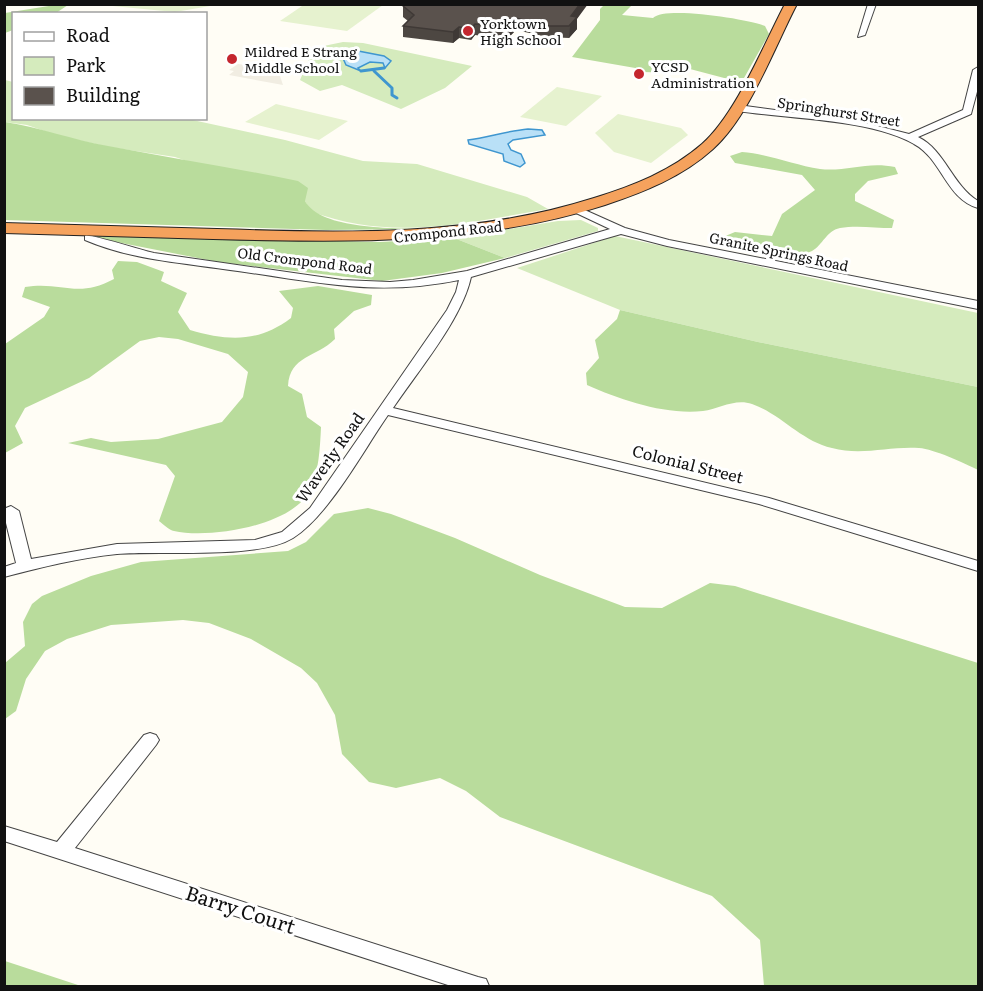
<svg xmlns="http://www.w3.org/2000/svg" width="983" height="991" viewBox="0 0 983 991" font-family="Literata,serif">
	<rect width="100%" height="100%" fill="#fffdf5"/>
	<g fill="#d5ebbd">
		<path d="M343 42 363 43 472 66 445 88 401 109 342 85 320 91 300 80 309 59 299 55 309 49Z"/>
		<path d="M5 80 13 82 14 118 188 119 285 140 363 161 417 164 527 197 548 209C466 223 391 242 310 211L305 201 175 157 109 147 59 136 27 125 5 122Z"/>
		<path d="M581 220 598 228V231L505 258 454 238 558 221Z"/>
		<path d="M615 236 978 313V387L758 342 620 310 517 268Z"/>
	</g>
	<g fill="#b9dc9c">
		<path d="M55 5H68L56 13 14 14 13 30 5 33V13Z"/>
		<path d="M604 5H632L622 15 653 18C665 6 747 19 765 26L769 34 744 78 728 79 690 69 682 73 642 72 641 69 572 57 600 20V9Z"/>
		<path d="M5 122C39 127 73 140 108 146 171 158 235 168 298 181L308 188 305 201C321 230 395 228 426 229L326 230 5 220Z"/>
		<path d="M742 152C769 154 794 165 820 169 846 172 867 161 895 167L898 174 868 181 855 194V201L894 220 892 228C876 228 856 225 840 228 826 231 823 245 812 251 792 261 737 253 723 237L735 232 772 236 782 214 815 190 802 175 735 163 730 156Z"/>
		<path d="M98 235 380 242 454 238 505 258 442 273 382 281 218 262 96 238Z"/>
		<path d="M118 261 137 262 164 272 161 281 187 293 178 312 190 330C228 341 258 343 291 318L293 308 279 291 318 286 372 295 371 305 354 311 334 329 335 339C316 358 290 355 288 386L302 394 307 417 321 427C320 447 319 472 310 490 293 526 209 539 174 531 169 530 163 524 159 521L175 476 166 465 68 443 91 438 111 442 158 439 222 422 243 397 248 372 228 354 178 339 159 337 140 341 89 378 25 408 15 426 23 443 5 453V344L44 317 50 307 22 297 25 287C62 281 77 299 114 279L112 270Z"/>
		<path d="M620 310 758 342 978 387V470C964 463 934 449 919 448 889 446 862 456 832 448 801 441 781 414 752 404 735 398 719 409 703 411 664 415 621 400 587 385L586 373 599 358 595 340 617 319Z"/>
		<path d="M368 508 391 514 455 538 540 575 625 607 662 608 710 583 735 586 978 663V986H764L760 940 712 896 500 817 466 791 440 778 396 788 369 782 342 754 335 715 317 683 301 668 251 639 209 623 183 620 111 625 67 639 45 651 26 679 16 711 5 719V663L25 646 23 622 32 604 42 596 91 576 141 562 288 551 306 542 334 514Z"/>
		<path d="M5 961 81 986H5Z"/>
	</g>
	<g fill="#e6f2cf">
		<path d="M305 4H383V5L347 31 280 21Z"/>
		<path d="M102 5H216L175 12Z"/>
		<path d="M557 87 602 96 566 126 520 117Z"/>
		<path d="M276 104 348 121 319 140 245 122Z"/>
		<path d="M618 114 681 128 688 135 651 163 614 152 595 133Z"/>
	</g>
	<path fill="#f1ede2" d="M281 62H284L280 76 283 85 229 75 234 71 229 70 238 64 268 68 274 67Z"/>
	<g fill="#b9e0f7" stroke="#3f96cf" stroke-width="1.5">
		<path d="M353 50 384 56 391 61 385 68 383 63 370 62 358 68 361 71 346 65 342 56Z"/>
		<path d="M528 129 542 130 545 135 513 140 508 144 511 150 521 154 525 163 520 167 504 161 503 154 469 144 468 140C489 137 507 131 528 129Z"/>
	</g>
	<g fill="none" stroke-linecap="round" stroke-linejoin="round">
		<g stroke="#3f96cf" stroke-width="3">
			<path d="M361 71 384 68"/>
			<path d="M374 71 392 88V95L397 98"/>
		</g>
		<defs>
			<g id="minor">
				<path d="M868 4H876L865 35 858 37Z"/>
				<path d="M978 67V88L971 114 918 137C945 150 952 185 978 201V208C946 199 942 159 914 144 870 119 789 119 738 111L733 108 738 105 858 121 909 134 963 110 973 70Z"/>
				<path d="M578 207 625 228 669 240 978 301V309L667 246 621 234 471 277C462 319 418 371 393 408L769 498 978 561V571L759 504 388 415C363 451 329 515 293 538 257 560 161 550 117 554 78 558 42 567 4 577V567L16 563 4 515 6 508 11 506 19 511 31 559 117 544 255 540 282 532 310 508 447 310 456 292 459 280C371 298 309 280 223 269 176 262 129 259 85 240V236C92 234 140 250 154 253L342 280 390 282 413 280 467 271 610 229 574 212 572 210Z"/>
				<path d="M150 733 156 735 159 740 156 745 75 848 478 977 486 979 489 986H451L4 841V826L57 842 144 735Z"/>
			</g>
			<path id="highway" d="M785 4H797C774 48 749 117 713 149 682 177 644 192 605 205 477 246 346 242 213 239 144 237 74 235 4 233V223C75 225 146 227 217 229 344 233 472 237 594 198 633 186 671 171 702 144 736 114 763 46 785 4Z"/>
		</defs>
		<use href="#minor" stroke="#444" stroke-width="2"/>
		<use href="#highway" stroke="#222" stroke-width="2"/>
		<use href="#minor" fill="#fff" fill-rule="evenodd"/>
		<use href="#highway" fill="#f5a25d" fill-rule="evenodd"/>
	</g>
	<path fill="#4d4742" d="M403 6 577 19V29L569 38 547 37 516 30 507 39 475 35 471 40 459 38 453 43 403 37V26L408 21 403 17Z"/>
	<g fill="#3f3936">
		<path d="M580 4H588L577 19V29L569 38 571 16Z"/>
		<path d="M516 18V30L507 39V27Z"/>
		<path d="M475 24V35L471 40V28Z"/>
		<path d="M459 27V38L453 43V32Z"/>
	</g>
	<path fill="#5a524d" stroke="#3f3936" stroke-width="1.5" d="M403 4H580L571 16 577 17 569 26H547L516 18 507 27 475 24 471 28 459 27 453 32 403 26 414 15 403 6Z"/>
	<g fill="#c4262e" stroke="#fff" stroke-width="2">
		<circle cx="468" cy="31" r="6"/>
		<circle cx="232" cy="59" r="6"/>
		<circle cx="639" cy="74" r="6"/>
	</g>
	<g text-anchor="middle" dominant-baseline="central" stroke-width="6" stroke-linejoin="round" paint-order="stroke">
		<g font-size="14" fill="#111" stroke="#fff" text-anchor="start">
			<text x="480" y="23">Yorktown<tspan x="480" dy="16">High School</tspan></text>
			<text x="244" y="51">Mildred E Strang<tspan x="244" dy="16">Middle School</tspan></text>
			<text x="651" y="66">YCSD<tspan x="651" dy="16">Administration</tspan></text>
		</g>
		<g font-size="14" fill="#111" stroke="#fff">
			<text transform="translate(839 111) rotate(9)">Springhurst Street</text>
			<text transform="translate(448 231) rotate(-6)">Crompond Road</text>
			<text transform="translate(779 251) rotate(12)">Granite Springs Road</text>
			<text transform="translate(305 260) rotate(7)">Old Crompond Road</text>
		</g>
		<g font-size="16" fill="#111" stroke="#fff">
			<text transform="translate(329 457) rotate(-55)">Waverly Road</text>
			<text transform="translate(688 463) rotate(14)">Colonial Street</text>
		</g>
		<g font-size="20" fill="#111" stroke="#fff">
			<text transform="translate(241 908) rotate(18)">Barry Court</text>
		</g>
	</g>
	<rect width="983" height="991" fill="none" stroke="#111111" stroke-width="12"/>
	<rect x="12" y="12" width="195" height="108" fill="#ffffff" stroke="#a0a0a0" stroke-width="1.5"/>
	<rect x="24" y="32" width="30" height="9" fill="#ffffff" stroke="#a0a0a0" stroke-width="1.5"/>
	<text x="66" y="42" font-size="18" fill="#111111">Road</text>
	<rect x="24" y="57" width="30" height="18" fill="#d5ebbd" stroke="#a0a0a0" stroke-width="1.5"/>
	<text x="66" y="72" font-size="18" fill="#111111">Park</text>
	<rect x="24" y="87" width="30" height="18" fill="#5a524d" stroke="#a0a0a0" stroke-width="1.5"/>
	<text x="66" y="102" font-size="18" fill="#111111">Building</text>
</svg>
